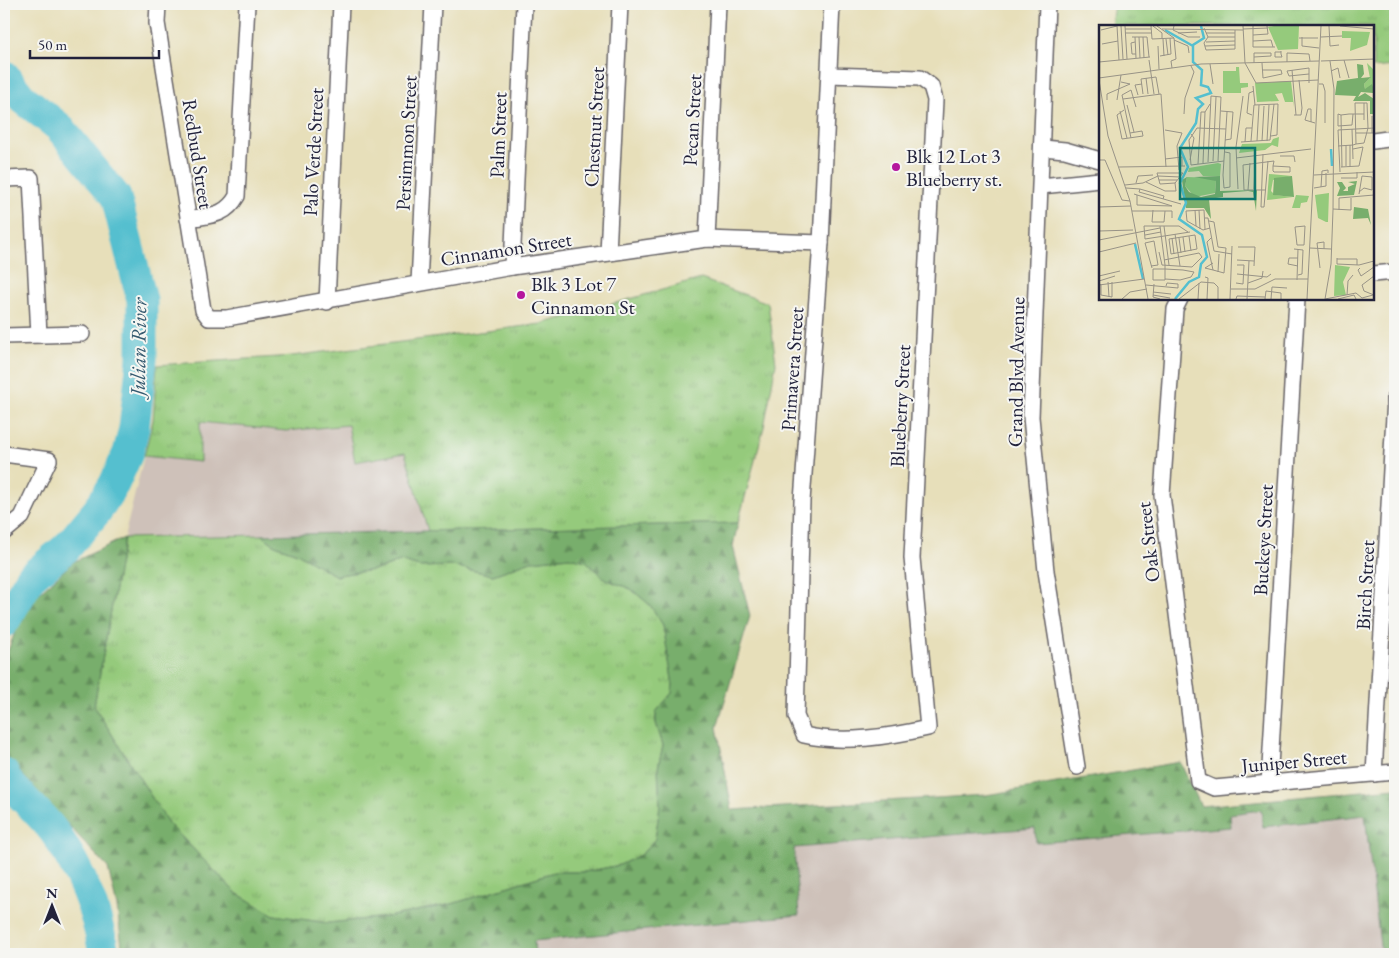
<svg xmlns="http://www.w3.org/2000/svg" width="1399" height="958" viewBox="0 0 1399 958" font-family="'EB Garamond',serif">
	<defs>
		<pattern id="grass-tufts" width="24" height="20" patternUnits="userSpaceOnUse" patternTransform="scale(1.25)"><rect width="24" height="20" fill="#95ca7c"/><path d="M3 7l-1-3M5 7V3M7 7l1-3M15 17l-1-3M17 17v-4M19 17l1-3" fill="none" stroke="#80ad6c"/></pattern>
		<pattern id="forest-firs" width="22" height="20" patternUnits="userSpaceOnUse" patternTransform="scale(1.25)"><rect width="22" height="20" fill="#78ae6c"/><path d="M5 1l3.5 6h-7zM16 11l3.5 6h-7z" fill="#628d5a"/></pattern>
	</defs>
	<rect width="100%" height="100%" fill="#f6f6f2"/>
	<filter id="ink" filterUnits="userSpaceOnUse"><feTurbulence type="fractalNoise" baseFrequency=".02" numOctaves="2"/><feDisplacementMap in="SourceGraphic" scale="10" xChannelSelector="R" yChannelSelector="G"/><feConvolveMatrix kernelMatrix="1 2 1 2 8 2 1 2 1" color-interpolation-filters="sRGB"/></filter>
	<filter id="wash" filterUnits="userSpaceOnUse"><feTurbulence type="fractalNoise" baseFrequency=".0096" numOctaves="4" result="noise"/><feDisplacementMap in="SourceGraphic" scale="20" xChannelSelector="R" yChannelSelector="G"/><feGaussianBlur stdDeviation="1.12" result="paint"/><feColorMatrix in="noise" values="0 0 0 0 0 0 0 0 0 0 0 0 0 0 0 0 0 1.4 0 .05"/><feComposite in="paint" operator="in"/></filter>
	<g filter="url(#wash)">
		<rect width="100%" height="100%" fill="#e7dfba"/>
		<path fill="#cec1b9" d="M701 279 768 303 776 363 764 427 733 545 750 616 717 727 732 810 986 795 1180 762 1201 806 1395 788V954H123L117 907 108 868 5 756 4 661 25 606 73 562 124 538 153 420 157 365 292 356 541 324Z"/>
		<g fill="url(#grass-tufts)" stroke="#5c765c">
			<path d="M1114 4H1395V66L1373 68V26H1111Z"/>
			<path d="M701 279 768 303 776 363 764 427 738 523 428 531 405 453 355 462 348 425 286 431 200 422V462L144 456 153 420 157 365 292 356 541 324Z"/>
			<path d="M262 535 275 545 297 553 336 576C360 570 378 573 400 561L419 567 453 566 493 575 531 561 569 557 586 561 605 579 631 589 650 605 663 625 673 685 672 693 656 712V723L663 745 658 768 660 806 655 839 642 854 620 865 585 872H554L452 904 387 917 328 923 274 915 236 893 168 823 94 706 124 538Z"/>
		</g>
		<path fill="url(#forest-firs)" stroke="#4d6854" d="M738 523 733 546 750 616 717 727 732 810 986 795 1180 762 1201 806 1395 788V954H1381L1365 815 1263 827 1261 810 1230 814 1231 827 1036 843 1035 828 794 848 799 915 534 941 535 954H123L117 907 108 868 5 756 4 661 25 606 73 562 124 538 94 706 168 823 236 893 274 915 328 923 387 917 452 904 554 872H585L620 865 642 854 655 839 660 806 658 768 663 745 656 723V712L672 693 673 685 663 625 650 605 631 589 605 579 586 561 569 557 531 561 493 575 453 566 419 567 400 561C377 573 360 570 336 576L297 553 275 545 262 535Z"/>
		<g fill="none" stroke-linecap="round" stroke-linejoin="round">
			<g stroke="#54bfcf" stroke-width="31">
				<path d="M4 75 21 97 59 127 116 197 142 300V359L134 428 128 453 114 484 97 511 67 547 31 577 4 622"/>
				<path d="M4 774 8 782C23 799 42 815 55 833 81 871 97 910 104 954"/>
			</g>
		</g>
	</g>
	<g filter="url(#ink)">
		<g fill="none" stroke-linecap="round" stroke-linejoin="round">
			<defs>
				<g id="minor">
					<path d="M158 4 157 23 203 310 209 318H227L512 267 707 239 821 243"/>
					<path d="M1047 4 1031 417 1046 571 1077 767"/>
					<path d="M829 75 920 78 931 86 935 100 912 558 928 728C888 737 843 744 804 735L796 716 802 501 821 243 832 4"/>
					<path d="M1373 141 1395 138"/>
					<path d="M1043 148 1065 150 1100 160"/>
					<path d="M4 179 31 178 39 335"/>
					<path d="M1041 186 1100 180"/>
					<path d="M188 219C210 215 225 217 237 196L247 4"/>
					<path d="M707 239 718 4"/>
					<path d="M608 253 620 4"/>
					<path d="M512 267 524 4"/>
					<path d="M1373 274 1395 272"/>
					<path d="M419 283 433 4"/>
					<path d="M1180 299 1175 309 1162 495 1198 781 1214 788 1395 772"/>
					<path d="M327 302 341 4"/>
					<path d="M4 336 82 334"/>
					<path d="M4 454 49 460 22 517 4 532"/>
					<path d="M1374 774 1395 398"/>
					<path d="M1269 784 1297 299"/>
				</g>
			</defs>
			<use href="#minor" stroke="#676467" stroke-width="18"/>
			<use href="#minor" stroke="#fff" stroke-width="15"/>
		</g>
	</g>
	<g fill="#b5179e" stroke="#f6f6f2" stroke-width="2">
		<circle cx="896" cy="167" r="5"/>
		<circle cx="521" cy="295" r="5"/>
	</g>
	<g text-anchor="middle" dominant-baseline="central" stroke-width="4" stroke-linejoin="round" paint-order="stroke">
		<g font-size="20" fill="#22223b" stroke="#f6f6f2">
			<text transform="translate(692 120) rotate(-87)">Pecan Street</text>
			<text transform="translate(594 127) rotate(-87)">Chestnut Street</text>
			<text transform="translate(498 135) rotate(-88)">Palm Street</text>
			<text transform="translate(406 143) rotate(-87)">Persimmon Street</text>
			<text transform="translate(313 152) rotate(-87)">Palo Verde Street</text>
			<text transform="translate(198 154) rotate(81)">Redbud Street</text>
			<text transform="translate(506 249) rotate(-9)">Cinnamon Street</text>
			<text transform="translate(792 369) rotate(-86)">Primavera Street</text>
			<text transform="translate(1016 372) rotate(-89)">Grand Blvd Avenue</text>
			<text transform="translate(900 406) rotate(-87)">Blueberry Street</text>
			<text transform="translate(1263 540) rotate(-87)">Buckeye Street</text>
			<text transform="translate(1148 542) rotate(-97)">Oak Street</text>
			<text transform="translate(1365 585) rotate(-87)">Birch Street</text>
			<text transform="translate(1294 761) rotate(-5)">Juniper Street</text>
		</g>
		<g font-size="20" fill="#22223b" stroke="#f6f6f2" text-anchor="start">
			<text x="906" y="156">Blk 12 Lot 3<tspan x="906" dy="23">Blueberry st.</tspan></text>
			<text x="531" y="284">Blk 3 Lot 7<tspan x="531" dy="23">Cinnamon St</tspan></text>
		</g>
		<g font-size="21" font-style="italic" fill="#34596f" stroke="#f6f6f2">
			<text transform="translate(138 347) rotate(-89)">Julian River</text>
		</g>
	</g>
	<g transform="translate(1099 25)">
		<rect width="275" height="275" fill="#e7dfba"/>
		<path d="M175 1H200L199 24 179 25 169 2ZM243 6 271 7 268 20 251 26 252 13H243ZM268 38 274 44V65L266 64 265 59 271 53ZM192 56 195 82 194 77H186L183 68 176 69 180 76 158 77 156 58ZM180 112 179 122 173 120 166 125 140 128 143 119 172 118 174 114ZM119 138 122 139 121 151H104L100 146 89 147 90 143ZM170 149 193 151 174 155 172 166 176 170 194 172 168 175ZM88 152 113 153 117 156 116 168 96 172 86 161ZM230 168 229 197H227L219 193 216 170ZM197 170 210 171 208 177 202 178 201 183H193ZM236 240 251 242 244 257 247 270 235 271Z" fill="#95ca7c"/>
		<path d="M258 39 264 40 265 49 262 53 272 52 265 59 266 64 273 59 275 65 274 68 262 67 259 72 266 68 275 74V89H271V76H254L257 71 236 70 238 56 259 53ZM121 151V166L158 165 157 186 154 167 149 166 124 168V172L110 174 112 194 105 183H87L83 155 88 152 86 161 90 167 102 172 116 169 117 156 95 152ZM193 151 195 172 174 170 175 153ZM258 156 255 170 238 171 241 163 238 157H243L247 163 244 166H249V162L256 159 249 157ZM255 182 269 184 272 200 269 193 254 194Z" fill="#78ae6c"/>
		<path d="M137 42H140L141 58H149V62L142 63V68H124V46H137Z" fill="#95ca7c"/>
		<path fill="none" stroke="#54bfcf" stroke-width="2.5" d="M66 5 94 21M232 124 233 141M36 219 44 254M76 274 90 257 100 252 102 239 108 232 103 210 80 194 87 178 81 158 89 142 81 123 97 98 99 84 104 79 97 73 112 68 109 62 102 60 103 45 94 37V20L105 13 102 1"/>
		<path fill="none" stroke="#989387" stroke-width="1" d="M18 1 20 35M22 1 24 34M26 1 28 34M52 1 53 14 75 13M54 1 63 8V13M58 1 75 13M75 1 74 5 89 12H101M144 1 146 38M154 1V22H176M230 1 231 21 240 20M241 1 275 4M105 3 109 12 105 18 107 25 136 24V5M26 4H52M63 4 144 5M144 4 169 3M2 5 18 1M26 8H52M79 8 98 7M107 8H136M154 10 169 9 168 1M33 12H48L50 32M36 12 37 33M40 12 41 33M44 12 45 33M109 12H136M203 12V21L220 23M222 12 243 11M200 13H219M64 14 65 31M67 14 69 30M75 15 89 21 90 28M154 16 172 15 174 22M36 17 32 18 33 29H37M107 17 136 16M3 19 19 16M59 21 60 44M106 21 136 20M182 26V29L183 32H176V27H182M61 31 72 29 71 13M50 35 55 69M245 35 250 53M222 36 275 34M0 37 51 32M188 37V28L210 29 211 36M146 38 157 58 219 55M155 38V28H172V31L155 32M163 38 164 53M111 39 114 59M73 43 72 36 77 34 75 13M163 45H182L183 49M193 45 197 90M232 46 239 43 241 53M210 49 190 51 188 46 210 43V58M0 53 102 39 220 36M47 53 49 69M164 53 183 49M0 55 9 111 31 176 49 274M220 59H224L226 66V98M154 61 156 80M44 69 42 54 57 52 60 69M39 70 36 60 43 59M24 74 62 69 67 142M8 75V69L31 59 22 57M18 75 22 50M265 78V95M28 80 35 107M25 85 18 90 23 114 44 111 43 106 31 108M21 86 28 113M122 86 134 87 132 114 126 115M85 89 86 73 95 47 92 41M254 89 253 100 239 101V89L242 90 250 89H265M153 90 148 88 150 68 155 66M195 90H202L203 83 200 55M242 90 243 142M212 97V84H209L206 95 216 98M253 104 254 134M66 105 83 108 78 121 80 145M257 108H274M273 108V91M32 113 23 70 32 65 37 82M152 116 155 80 179 79 178 110 172 111M158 116 160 80M163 116 165 81M168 116 170 80M142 117 171 115 175 79M146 117 147 103H153M247 120V141M251 120V142M239 121 254 120 257 119 265 118 269 103 268 78H256L257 119M126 127 131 128V162L125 163 124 150 128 87M164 129 162 182H165L169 136M181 131H195L196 137M137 133 212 124M66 134 83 132V141M0 135H6L23 175 31 176M91 135 95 113 92 109M114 136 117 72M125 136 92 140 90 115 98 103 127 104M109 137 112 71 122 72 119 136M104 138 106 87 111 79M99 139 102 87H106M20 142 86 141M242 142 260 141 264 122 254 124M241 147 239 105 275 103M215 150 275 147M242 153H258V147M60 155H78M47 157 66 166H77L76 158 84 148H58L61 159 76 158M37 158 39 151 54 150M26 160 44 158 59 151 81 152M222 162 223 146 229 145V148M27 163 41 164 65 171 64 174M215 163 227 161V148M41 164 40 167 82 179M139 164 137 122 144 71M155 164 156 138M149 165 151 138M167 165H145L144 140 175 136 174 141V146L175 147H191V142L174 141M35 169 73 181M260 169 263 151 273 152V165L265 163 260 167M38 170V180L73 181M0 182 32 181M234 184 252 185V173M54 185 53 197H65L66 186M96 185 97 201M100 185 101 204M105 185 87 186 88 196 104 205 111 203M105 185 106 204M240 185V173L275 170M33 186H73V193M106 193H109L115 226 133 229M110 196 115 197 119 222 127 223 125 248 114 245 108 217 112 213M61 201 66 240V255H54V244H66L84 245 95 247 92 252 81 255 66 254M65 201 70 240M206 201 205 220H198L196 202ZM0 206 34 205M89 207 80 201H45L46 214 91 207M76 209 81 241M46 210 62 207M96 210 98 224 72 229 70 214ZM90 211 92 226M84 212 86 227M73 213 75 229M80 213 82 228M0 215 61 203M139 222H156L155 241M211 223 232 224M195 224 204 225 203 249 199 250M0 227 37 218M60 227 63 240 93 242 103 232 100 228 65 235M238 233V239L260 240 275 236M238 234H258V240M138 235 155 236M52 241 59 240 55 216 46 218 53 243M199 241 189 239 190 233H199M221 243 218 218 225 217V224M261 243 259 245 262 251 275 242M114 245 106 243 114 238M119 247 120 229M138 249 168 252 172 249M0 251 21 246M275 251 263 260 265 266 275 270M106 252 109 253 108 274M198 255 199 224M0 256 16 251M9 257 10 272M137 258 144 259 145 240H138M149 258 163 253 164 246M2 259V270L13 272V257M55 259 54 272 61 274M0 260 45 254M47 260 79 263M67 261 68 258 79 259V263M132 264H156L176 254H209M54 267 72 269M54 270 71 273M248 270 249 256 254 250M23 274 31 267 48 264M80 274 102 257 115 258 119 262V274M99 274 100 258M131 274 133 221M137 274 138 271 166 272M148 274 150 236M166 274 167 266 182 268V274M172 274 173 262 188 263M208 274 222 1M226 274 232 239 234 185 235 64 231 36M226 274 257 268 263 273 274 270M239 274 255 270 257 274"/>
		<path fill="#0f766e" fill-opacity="0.15" stroke="#0f766e" stroke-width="2.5" d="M81 123H156V174H81Z"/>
		<rect width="275" height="275" fill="none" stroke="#22223b" stroke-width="2.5"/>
	</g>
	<rect width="1399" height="958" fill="none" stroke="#f6f6f2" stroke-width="20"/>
	<g transform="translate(52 906)" stroke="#f6f6f2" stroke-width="4" paint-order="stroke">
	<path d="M0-4L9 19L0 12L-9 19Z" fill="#22223b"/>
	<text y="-8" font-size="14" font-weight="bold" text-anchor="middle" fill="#22223b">N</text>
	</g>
	<path d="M30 50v8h129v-8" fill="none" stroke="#22223b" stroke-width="2.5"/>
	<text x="38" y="50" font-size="15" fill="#22223b" stroke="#f6f6f2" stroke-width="4" paint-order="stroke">50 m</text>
</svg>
